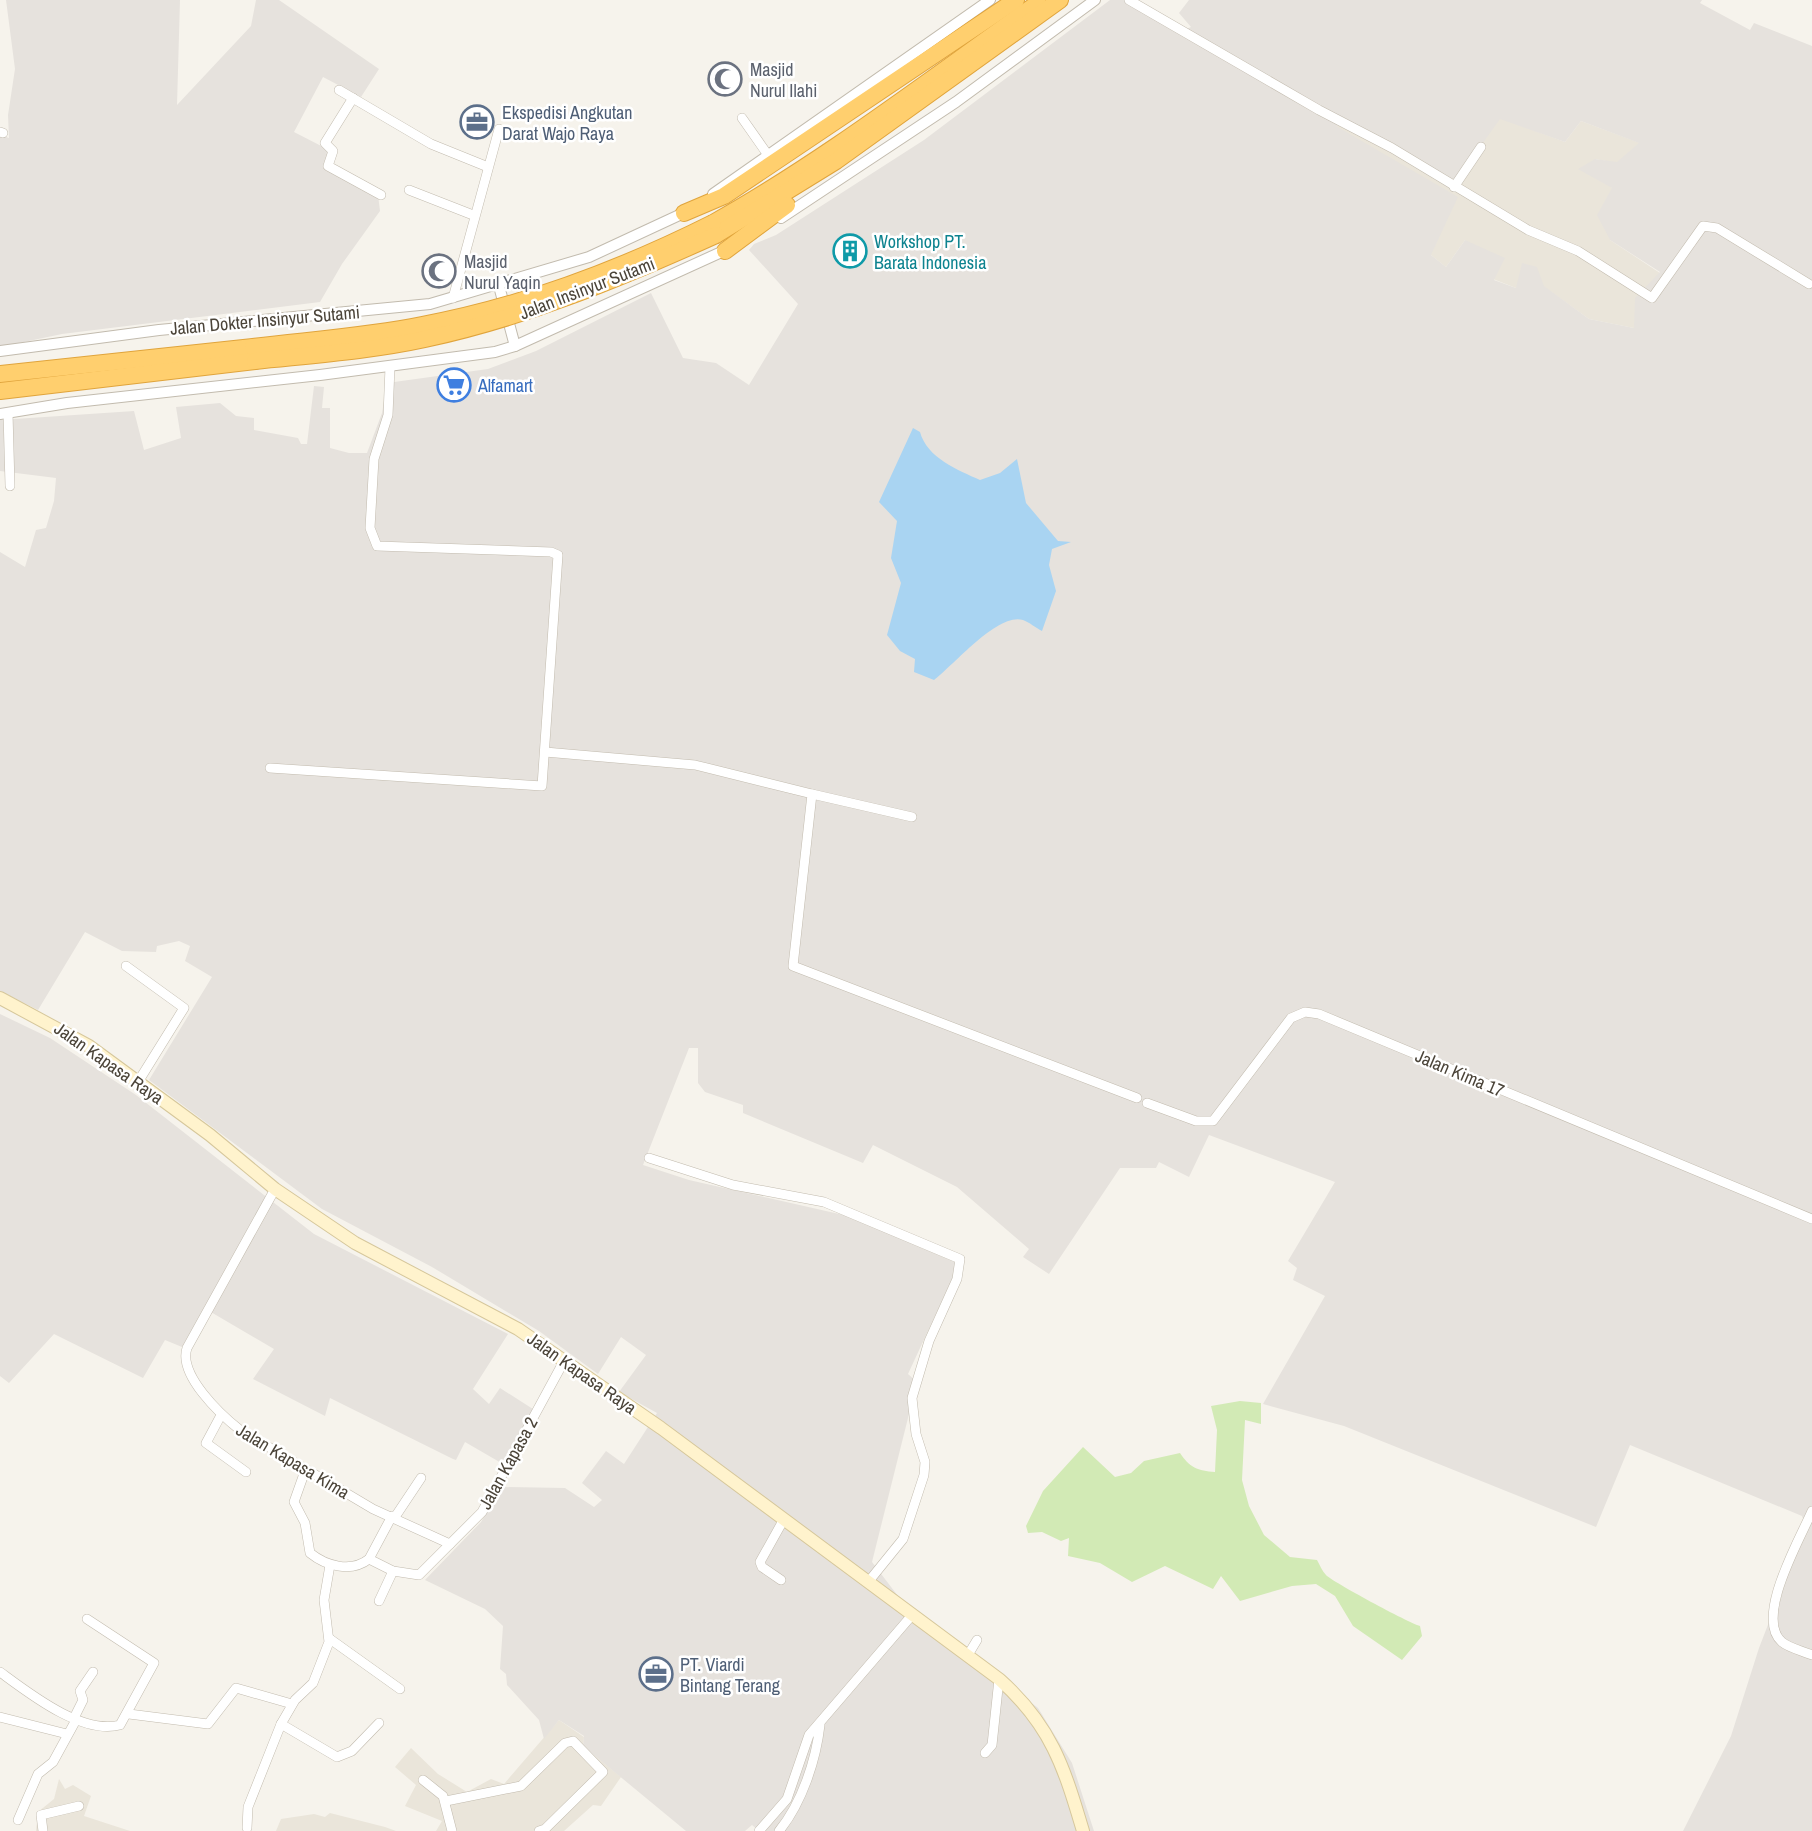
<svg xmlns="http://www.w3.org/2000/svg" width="1812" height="1831" viewBox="0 0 1812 1831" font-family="'Archivo Narrow',sans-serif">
	<rect width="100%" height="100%" fill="#f6f3ec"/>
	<g fill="#eae5da">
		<path d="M1500 118 1565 142 1581 121 1640 143 1617 163 1595 159 1612 188 1610 240 1660 273 1634 328 1589 319 1543 286 1516 288 1493 279 1465 240 1446 267 1431 255 1335 126Z"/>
		<path d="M559 1720 584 1737 583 1746 621 1777 601 1806 593 1805 564 1831H436L442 1821 405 1806 416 1785 395 1767 411 1748 438 1774 467 1792 491 1779 504 1784Z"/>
		<path d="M59 1779 65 1789 73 1785 91 1796 84 1816 130 1831H36L38 1812 54 1799Z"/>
		<path d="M330 1813 385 1827 396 1831H276L281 1819 314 1814 325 1817Z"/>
	</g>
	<g fill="#e6e2dd" fill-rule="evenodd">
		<path d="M6 0H180L177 105 251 26 256 0H279L379 69 361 97 323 77 294 132 331 151 323 166 378 195 380 211 342 264 320 302 62 334 0 347V135L9 138 8 115 15 69Z"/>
		<path d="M1110 0H1129L1184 30 1191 27 1179 13 1189 0H1702L1700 3 1750 30 1754 23 1812 46V1831H1683L1731 1736 1759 1648 1806 1526 1802 1516 1630 1445 1596 1527 1344 1426 1263 1404 1325 1296 1293 1280 1297 1268 1288 1261 1335 1182 1209 1135 1189 1177 1159 1162 1156 1168H1120L1049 1274 1023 1257 1029 1249 957 1187 873 1145 863 1163 743 1113V1105L705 1092 698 1083V1048H689L643 1165 689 1180 848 1216 959 1264 908 1374 917 1382 872 1562 901 1600 1038 1708 1072 1763 1094 1831H759L752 1825 745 1831H686L583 1746 584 1736 559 1720 544 1739 539 1720 507 1685 506 1674 500 1669 503 1626 485 1609 425 1580 481 1522 502 1487 565 1488 594 1507 602 1500 582 1483 606 1451 624 1464 657 1413 619 1392 646 1355 621 1337 598 1374 539 1331 432 1267 322 1209 149 1080 212 977 185 961 190 946 179 941 157 946 156 952 122 951 85 932 38 1010 0 991V552L25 567 36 530 46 528 54 501 56 478 0 471V420L134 411 144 450 181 438 176 407 220 403 236 416 254 418V430L298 438 301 444H307L314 386 324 387 322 408H330V448L349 453H367L382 413 387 383 488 369 536 351 651 293 683 358 716 363 749 385 798 304 749 250 754 244 776 235 924 140ZM1500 119 1565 142 1581 121 1639 143 1617 162 1595 159 1578 169 1612 188 1597 215 1610 240 1660 272 1635 298 1634 328 1589 319 1544 286 1537 267 1522 263 1516 288 1494 280 1505 258 1465 240 1446 267 1431 255 1458 197 1336 126 1341 125 1455 182Z"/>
		<path d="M0 1014 50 1038 136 1095 314 1234 508 1334 473 1389 489 1404 500 1388 536 1411 503 1464 465 1442 456 1460 453 1459 330 1398 325 1416 253 1379 274 1349 204 1308 182 1347 165 1340 143 1378 54 1334 9 1383 0 1376Z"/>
	</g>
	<path fill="#d2eab5" d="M1240 1401 1261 1403V1424L1245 1420 1242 1480 1249 1506 1264 1535 1290 1557 1317 1560C1320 1565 1322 1571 1326 1575 1331 1581 1409 1623 1420 1626L1422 1636 1402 1660 1353 1626 1335 1596 1316 1584 1292 1586 1240 1601 1221 1576 1213 1589 1165 1566 1132 1582 1100 1563 1068 1556 1069 1538 1061 1541 1042 1532 1028 1533 1026 1526 1043 1491 1083 1447 1115 1477 1131 1473 1144 1461 1180 1453C1189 1467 1198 1471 1215 1472L1217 1430 1211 1406Z"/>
	<path fill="#a9d4f2" d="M913 428 920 432C927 458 958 470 980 480L1000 473 1017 459 1026 503 1058 541 1071 542 1052 549 1049 565 1056 591 1042 631C1036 628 1029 622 1023 620 998 612 953 666 934 680L914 672 915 659 900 651 887 635 901 583 891 558 897 521 879 502Z"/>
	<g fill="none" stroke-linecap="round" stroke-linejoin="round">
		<defs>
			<g id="minor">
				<path d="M1129 0 1319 110 1392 148 1528 230 1578 251 1652 298 1703 226 1717 228 1809 284"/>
				<path d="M339 90 431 144 488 167"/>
				<path d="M353 98 325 143 333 151 328 166 381 195"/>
				<path d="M742 118 768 155"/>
				<path d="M0 132 3 133"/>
				<path d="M1454 187 1481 147"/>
				<path d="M409 190 473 215"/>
				<path d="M453 298 499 129"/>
				<path d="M8 413 10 486"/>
				<path d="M545 752 695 765 812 794 793 966 1137 1098"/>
				<path d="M270 768 542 786 558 555 551 552 377 546 370 528 374 459 388 415 390 367"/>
				<path d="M812 794 912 817"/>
				<path d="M126 966 184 1008 138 1082"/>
				<path d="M1147 1103 1196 1121H1213L1291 1018 1305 1012 1319 1014 1812 1219"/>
				<path d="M649 1158 733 1185 824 1202 960 1259 957 1279 929 1341 912 1398 916 1434 925 1462 924 1475 903 1539 869 1581"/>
				<path d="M275 1189 187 1348C178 1375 221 1415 240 1430L373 1509 450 1544"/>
				<path d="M221 1415 206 1443 246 1472"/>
				<path d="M305 1471 294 1502 305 1523 310 1553C326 1566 351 1573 369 1559L393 1571 419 1575 482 1512 564 1361"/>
				<path d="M1812 1511C1800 1539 1754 1618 1782 1642 1789 1648 1803 1651 1812 1655"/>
				<path d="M395 1517 421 1478"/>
				<path d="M369 1559 392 1516"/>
				<path d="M781 1580 762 1567 760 1562 784 1519"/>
				<path d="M379 1601 393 1571"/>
				<path d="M330 1639 400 1689"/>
				<path d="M968 1655 977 1640"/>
				<path d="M0 1672C30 1694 82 1735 120 1725L154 1663 87 1619"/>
				<path d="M129 1714 208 1724 236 1688 292 1704"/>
				<path d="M0 1717 67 1734"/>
				<path d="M74 1718 83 1700 80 1691 93 1672"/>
				<path d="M281 1724 337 1757 352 1751 379 1723"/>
				<path d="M985 1753 992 1745 999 1679"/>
				<path d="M423 1780 443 1796 452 1831"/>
				<path d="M446 1801 521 1786 565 1743 573 1741 603 1772 545 1829 539 1831"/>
				<path d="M18 1820 38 1774 53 1762 76 1720"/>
				<path d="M247 1828 248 1807 281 1724 295 1700 313 1683 329 1642 324 1600 330 1565"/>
				<path d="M43 1831 41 1815 79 1806"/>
				<path d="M759 1831 787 1799 809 1735 913 1614"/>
				<path d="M779 1831C802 1803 816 1760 820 1725"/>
			</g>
			<g id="tertiary">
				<path d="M713 194 990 0"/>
				<path d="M781 218 956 102 1095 0"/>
				<path d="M499 286 515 346"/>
				<path d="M0 351 159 330 430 304 589 257 688 211"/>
				<path d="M0 414 67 403 320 375 495 352 515 346 728 249"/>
			</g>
			<path id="secondary" d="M0 998 89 1046 210 1135 275 1189 355 1243 518 1329 661 1428 999 1679C1051 1725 1064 1767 1083 1831"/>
			<g id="motorway">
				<path d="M684 213 724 196 1016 0"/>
				<path d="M713 223C827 159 931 78 1038 3"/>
				<path d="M716 235 836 161 1060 0"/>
				<path d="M725 251 787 205"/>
				<path d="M0 374 253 347"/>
				<path d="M0 391 255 361"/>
			</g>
		</defs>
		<use href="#minor" stroke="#c2bbae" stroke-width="10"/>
		<use href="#tertiary" stroke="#c2bbae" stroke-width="12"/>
		<use href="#secondary" stroke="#d6c79b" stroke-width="14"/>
		<use href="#motorway" stroke="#e0a43c" stroke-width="18"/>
		<use href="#minor" stroke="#fff" stroke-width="9"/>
		<use href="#tertiary" stroke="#fff" stroke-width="10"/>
		<use href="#secondary" stroke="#fff3cd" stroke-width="12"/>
		<use href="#motorway" stroke="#ffcf6e" stroke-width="16"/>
		<defs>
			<g id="motorway-bridge">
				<path d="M253 347C310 340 367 336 422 325 524 306 621 269 713 223"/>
				<path d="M255 361C311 355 370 351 425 339 527 317 621 278 716 235"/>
			</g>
		</defs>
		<use href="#motorway-bridge" stroke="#e0a43c" stroke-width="18" stroke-linecap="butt"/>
		<use href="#motorway-bridge" stroke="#ffcf6e" stroke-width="16"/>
	</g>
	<defs>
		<symbol id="mosque-ring" viewBox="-11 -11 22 22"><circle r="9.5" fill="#fff" stroke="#6b7280" stroke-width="1.5"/><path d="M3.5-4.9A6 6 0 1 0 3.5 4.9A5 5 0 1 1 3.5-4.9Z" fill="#6b7280"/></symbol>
		<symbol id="office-ring" viewBox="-11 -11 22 22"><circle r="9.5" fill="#fff" stroke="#5c6f8a" stroke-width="1.5"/><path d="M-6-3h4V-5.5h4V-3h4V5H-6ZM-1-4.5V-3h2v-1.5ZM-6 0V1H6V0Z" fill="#5c6f8a"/></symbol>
		<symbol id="building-ring" viewBox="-11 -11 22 22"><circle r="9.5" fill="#fff" stroke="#0f9aa8" stroke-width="1.5"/><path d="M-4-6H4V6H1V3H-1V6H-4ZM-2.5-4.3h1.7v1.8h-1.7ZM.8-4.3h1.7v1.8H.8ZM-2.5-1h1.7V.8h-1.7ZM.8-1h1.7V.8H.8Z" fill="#0f9aa8"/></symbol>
		<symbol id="supermarket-ring" viewBox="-11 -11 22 22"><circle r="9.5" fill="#fff" stroke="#3f7fe0" stroke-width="1.5"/><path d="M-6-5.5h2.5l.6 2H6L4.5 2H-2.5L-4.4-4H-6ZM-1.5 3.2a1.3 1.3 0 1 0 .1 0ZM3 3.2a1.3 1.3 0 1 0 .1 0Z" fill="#3f7fe0"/></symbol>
	</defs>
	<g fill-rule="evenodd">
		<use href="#mosque-ring" x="706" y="60" width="38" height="38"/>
		<use href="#office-ring" x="458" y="103" width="38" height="38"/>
		<use href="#building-ring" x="831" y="232" width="38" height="38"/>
		<use href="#mosque-ring" x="420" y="252" width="38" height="38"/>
		<use href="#supermarket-ring" x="435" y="366" width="38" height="38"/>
		<use href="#office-ring" x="637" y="1655" width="38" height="38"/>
	</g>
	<g text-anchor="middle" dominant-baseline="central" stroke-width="5" stroke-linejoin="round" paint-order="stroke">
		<g font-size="18" fill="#5b616d" stroke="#fff" text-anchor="start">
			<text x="750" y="69">Masjid<tspan x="750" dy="21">Nurul Ilahi</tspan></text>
			<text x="464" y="261">Masjid<tspan x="464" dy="21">Nurul Yaqin</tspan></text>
		</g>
		<g font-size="18" fill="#4e5e75" stroke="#fff" text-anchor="start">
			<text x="502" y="112">Ekspedisi Angkutan<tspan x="502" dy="21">Darat Wajo Raya</tspan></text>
			<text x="680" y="1664">PT. Viardi<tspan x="680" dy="21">Bintang Terang</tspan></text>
		</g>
		<g font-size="18" fill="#0d838f" stroke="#fff" text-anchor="start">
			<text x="874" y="241">Workshop PT.<tspan x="874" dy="21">Barata Indonesia</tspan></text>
		</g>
		<g font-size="18" fill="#4b4439" stroke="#fff">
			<text transform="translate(587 288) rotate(-21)">Jalan Insinyur Sutami</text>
			<text transform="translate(265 320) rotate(-5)">Jalan Dokter Insinyur Sutami</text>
			<text transform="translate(109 1063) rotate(35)">Jalan Kapasa Raya</text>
			<text transform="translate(1460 1073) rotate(23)">Jalan Kima 17</text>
			<text transform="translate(582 1373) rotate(35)">Jalan Kapasa Raya</text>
			<text transform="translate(293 1461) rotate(31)">Jalan Kapasa Kima</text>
			<text transform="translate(508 1463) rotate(-61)">Jalan Kapasa 2</text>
		</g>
		<g font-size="18" fill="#366cbe" stroke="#fff" text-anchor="start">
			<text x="478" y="385">Alfamart</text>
		</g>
	</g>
</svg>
